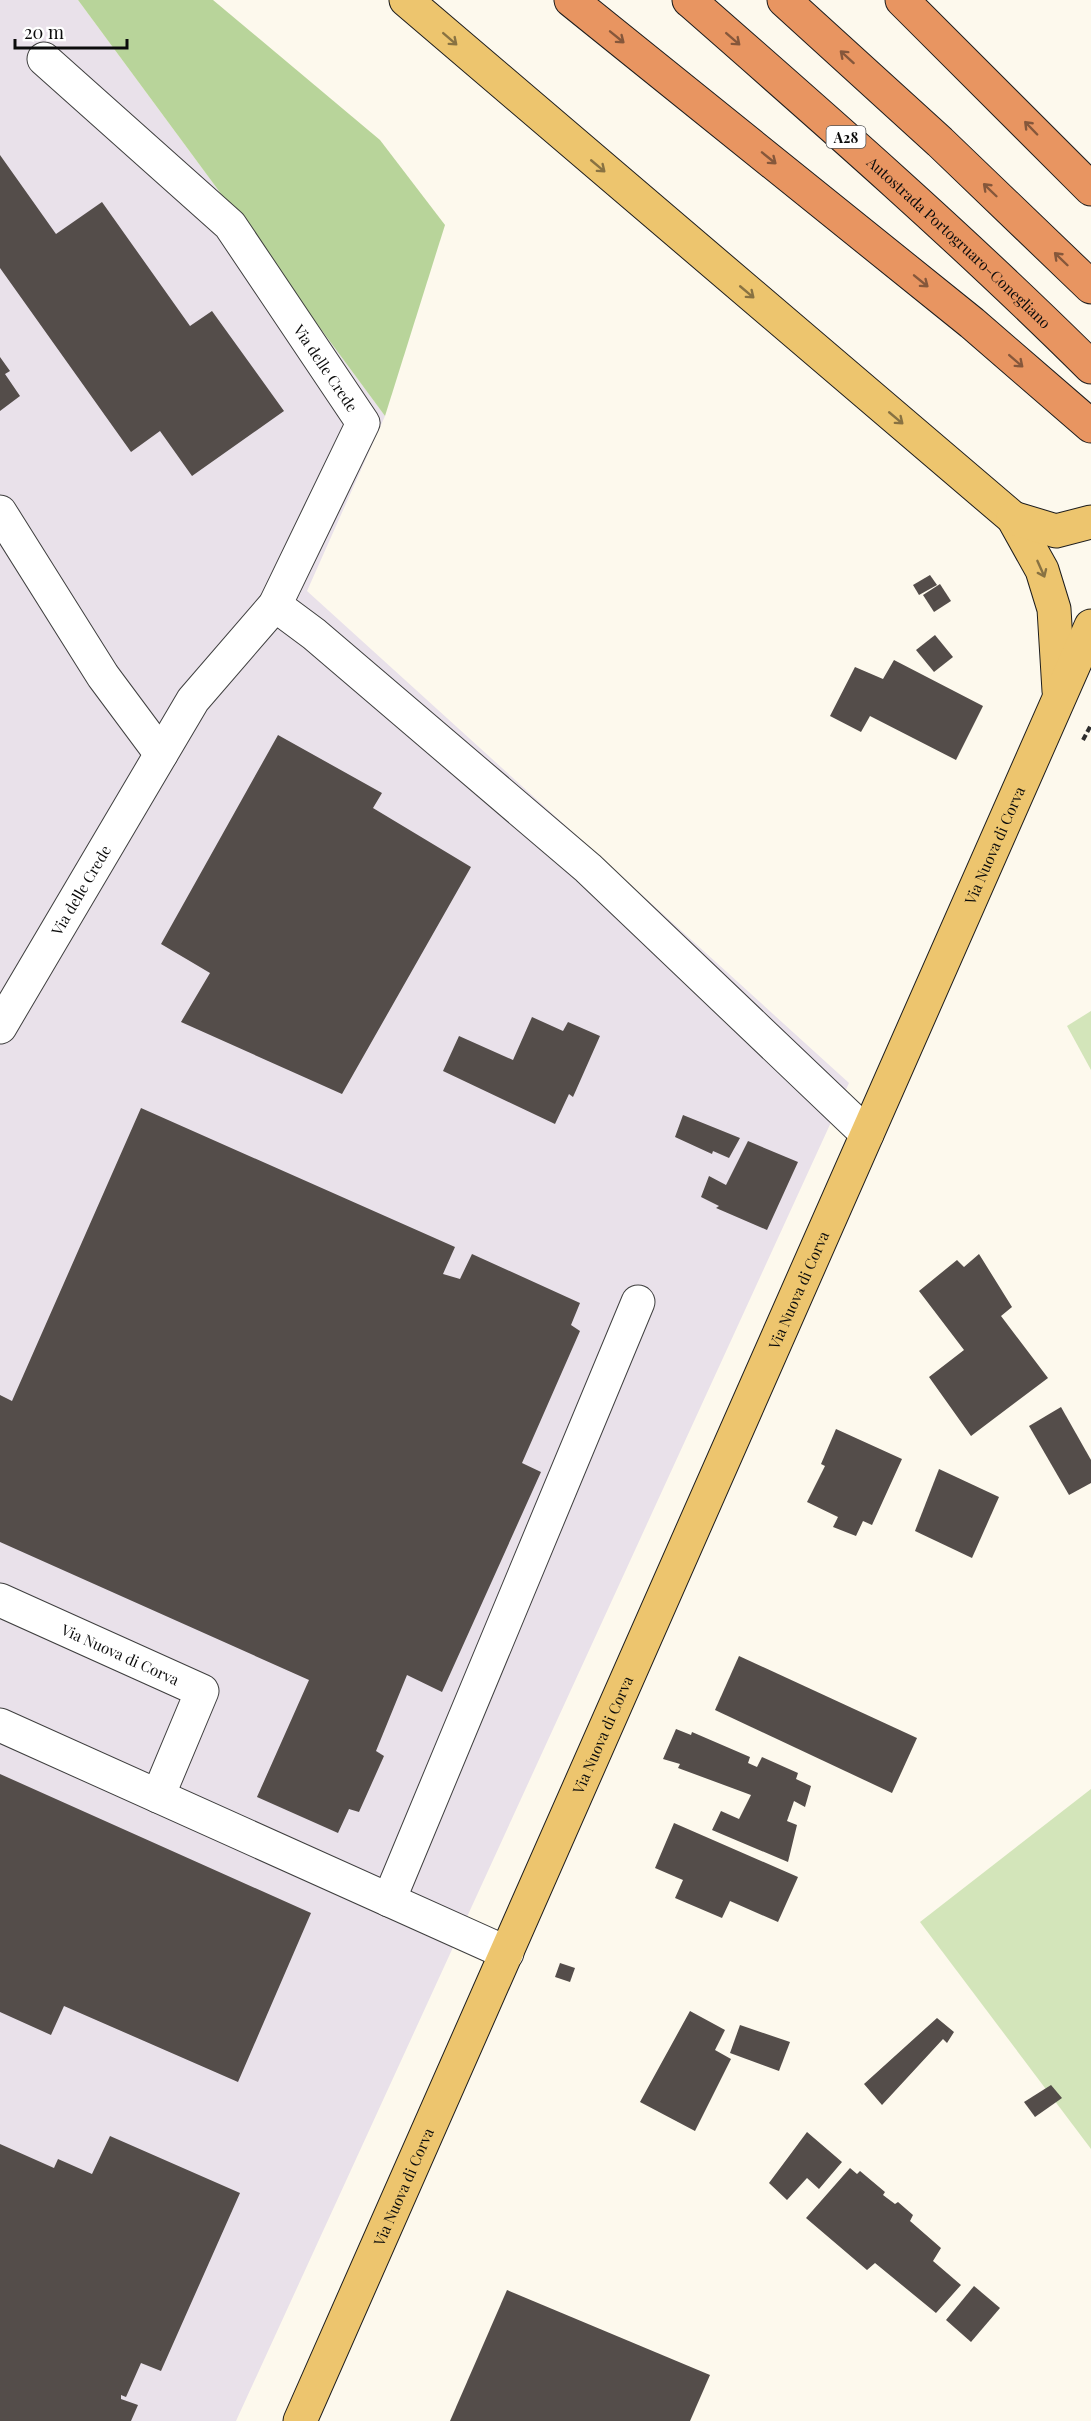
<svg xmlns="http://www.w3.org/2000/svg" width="1091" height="2421" viewBox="0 0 1091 2421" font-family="'Playfair Display',serif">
	<rect width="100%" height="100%" fill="#fdf9ed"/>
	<path fill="#e9e1ea" d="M0 0H78L385 416 307 591 849 1083 236 2421H0Z"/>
	<g fill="#d3e5ba">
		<path d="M1091 1011V1070L1067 1026Z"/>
		<path d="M1091 1789V2149L920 1922Z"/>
	</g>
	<path fill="#b8d49a" d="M78 0H213L380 140 445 225 385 416Z"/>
	<g fill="#544d4a">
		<path d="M0 155 56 234 102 202 190 326 212 311 284 411 192 476 160 431 131 452 0 268Z"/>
		<path d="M0 357 10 371 5 374 20 396 0 411Z"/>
		<path d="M930 575 937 585 919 595 913 585Z"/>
		<path d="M940 584 951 601 934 612 923 595Z"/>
		<path d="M935 635 953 657 934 672 916 650Z"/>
		<path d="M894 660 983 706 956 760 870 716 861 732 830 716 855 667 883 679Z"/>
		<path d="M278 735 382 793 373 808 471 867 342 1094 181 1022 210 973 161 944Z"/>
		<path d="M532 1017 563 1031 568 1022 600 1036 573 1097 569 1094 555 1124 443 1071 459 1036 513 1060Z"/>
		<path d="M141 1108 455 1247 443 1274 460 1279 472 1254 580 1303 571 1325 580 1331 522 1463 541 1472 442 1692 407 1675 376 1751 384 1756 359 1812 349 1809 338 1833 257 1797 309 1680 0 1542V1395L12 1401Z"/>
		<path d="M683 1115 740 1138 729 1158 713 1151 712 1154 675 1137Z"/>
		<path d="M748 1141 798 1162 767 1230 716 1208 719 1206 701 1197 709 1176 726 1185Z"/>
		<path d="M979 1254 1012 1307 1001 1316 1048 1378 971 1436 929 1377 964 1350 919 1291 957 1260 964 1267Z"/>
		<path d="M1061 1407 1091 1460V1483L1069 1495 1029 1426Z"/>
		<path d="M836 1429 902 1459 872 1525 863 1521 856 1536 833 1527 838 1517 807 1502 825 1466 821 1464Z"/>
		<path d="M939 1469 999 1497 972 1558 915 1531Z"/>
		<path d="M739 1656 917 1738 892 1793 715 1710Z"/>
		<path d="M676 1729 691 1735 692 1732 750 1757 748 1763 757 1767 762 1757 798 1773 796 1779 811 1786 805 1807 794 1801 787 1821 797 1825 788 1862 712 1830 721 1811 739 1819 751 1795 678 1768 680 1764 663 1759Z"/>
		<path d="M0 1774 311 1913 238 2082 64 2006 51 2035 0 2012Z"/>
		<path d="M674 1823 798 1877 778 1922 730 1901 722 1918 675 1898 683 1880 655 1868Z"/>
		<path d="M560 1963 575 1968 570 1982 555 1977Z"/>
		<path d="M690 2011 725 2030 715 2050 731 2059 695 2131 640 2102Z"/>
		<path d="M937 2018 954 2032 947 2043 943 2039 882 2105 864 2084Z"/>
		<path d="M740 2025 790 2042 779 2071 730 2053Z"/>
		<path d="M1051 2085 1062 2098 1035 2117 1024 2102Z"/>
		<path d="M807 2132 842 2162 819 2189 807 2178 787 2200 769 2183Z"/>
		<path d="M110 2136 240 2193 161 2371 141 2363 126 2397 121 2395V2399L138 2405 131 2421H0V2144L54 2168 58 2159 92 2174Z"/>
		<path d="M850 2168 857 2174 860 2171 885 2192 883 2195 895 2204 898 2202 913 2215 910 2221 941 2248 933 2261 961 2285 936 2313 875 2263 867 2270 806 2218Z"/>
		<path d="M974 2286 1000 2308 971 2342 946 2320Z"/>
		<path d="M507 2290 710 2375 690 2421H450Z"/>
	</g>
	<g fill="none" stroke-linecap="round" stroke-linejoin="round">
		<defs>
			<g id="minor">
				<path d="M0 512 103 676 161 754"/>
				<path d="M275 605 314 634 588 868 867 1134"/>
				<path id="s1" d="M0 1027 193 700 275 605 363 423 230 225 44 59"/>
				<path id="s2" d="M0 1600 202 1691 158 1796"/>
				<path d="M0 1725 507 1953"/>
				<path d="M389 1900 638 1302"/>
			</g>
			<g id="major">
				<path d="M406 0 1013 518 1042 570 1054 609 1059 691"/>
				<path d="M1013 518 1056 531 1091 522"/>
				<path id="s3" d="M300 2421 1091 626"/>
			</g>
			<g id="highway">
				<path d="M571 0 972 323 1091 426"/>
				<path id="s4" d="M689 0C826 120 962 239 1091 367"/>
				<path d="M784 0 940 142 1091 287"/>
				<path d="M902 0 1091 189"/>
			</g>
		</defs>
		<use href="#minor" stroke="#3f3f3f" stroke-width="35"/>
		<use href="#major" stroke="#1d1d1d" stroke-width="35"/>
		<use href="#highway" stroke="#1d1d1d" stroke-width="35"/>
		<path stroke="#2e2e2e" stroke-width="4" stroke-dasharray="6 3" stroke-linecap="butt" d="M1083 740 1091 725"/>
		<use href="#minor" stroke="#fff" stroke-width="33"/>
		<use href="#major" stroke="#edc56e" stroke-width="33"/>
		<use href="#highway" stroke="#e89561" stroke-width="33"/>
	</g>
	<defs><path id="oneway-shaft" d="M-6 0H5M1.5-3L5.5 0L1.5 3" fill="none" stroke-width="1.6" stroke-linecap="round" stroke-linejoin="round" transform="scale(1.5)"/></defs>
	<g stroke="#85573b">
		<use href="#oneway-shaft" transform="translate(617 37) rotate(39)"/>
		<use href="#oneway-shaft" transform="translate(733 39) rotate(41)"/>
		<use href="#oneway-shaft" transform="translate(847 57) rotate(-138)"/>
		<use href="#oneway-shaft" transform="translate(1031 128) rotate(-134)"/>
		<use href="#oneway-shaft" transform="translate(769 158) rotate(39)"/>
		<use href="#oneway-shaft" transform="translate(990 190) rotate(-136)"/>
		<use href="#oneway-shaft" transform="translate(1061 259) rotate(-136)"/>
		<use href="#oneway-shaft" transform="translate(921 281) rotate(39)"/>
		<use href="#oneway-shaft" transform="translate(1016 361) rotate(41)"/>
	</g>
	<g stroke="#887242">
		<use href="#oneway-shaft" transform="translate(450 39) rotate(41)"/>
		<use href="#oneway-shaft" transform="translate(598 166) rotate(40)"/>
		<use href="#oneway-shaft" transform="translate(747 292) rotate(40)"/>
		<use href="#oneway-shaft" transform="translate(896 418) rotate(40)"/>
		<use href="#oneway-shaft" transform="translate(1041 569) rotate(66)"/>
	</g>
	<g text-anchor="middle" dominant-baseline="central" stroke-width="6" stroke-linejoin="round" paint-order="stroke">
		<rect fill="#fff" stroke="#555" stroke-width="1.5" x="826.5" y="126" width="39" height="22" rx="4.5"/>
		<g font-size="14" font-weight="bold" fill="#0c0c0c">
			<text x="846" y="137">A28</text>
		</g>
		<g font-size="15" fill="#0c0c0c" stroke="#fff">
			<text stroke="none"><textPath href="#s4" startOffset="363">Autostrada Portogruaro-Conegliano</textPath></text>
			<text transform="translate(326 368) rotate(56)">Via delle Crede</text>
			<text stroke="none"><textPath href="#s3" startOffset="1722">Via Nuova di Corva</textPath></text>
			<text stroke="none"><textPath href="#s1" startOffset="159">Via delle Crede</textPath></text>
			<text stroke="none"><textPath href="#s3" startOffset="1236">Via Nuova di Corva</textPath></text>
			<text stroke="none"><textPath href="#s2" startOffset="132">Via Nuova di Corva</textPath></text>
			<text stroke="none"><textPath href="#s3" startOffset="750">Via Nuova di Corva</textPath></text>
			<text stroke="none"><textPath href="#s3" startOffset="256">Via Nuova di Corva</textPath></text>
		</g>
	</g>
	<path d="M15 39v9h112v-9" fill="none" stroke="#0c0c0c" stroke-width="3"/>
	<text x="24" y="39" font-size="18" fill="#0c0c0c" stroke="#ffffff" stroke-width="4.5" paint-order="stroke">20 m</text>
</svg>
